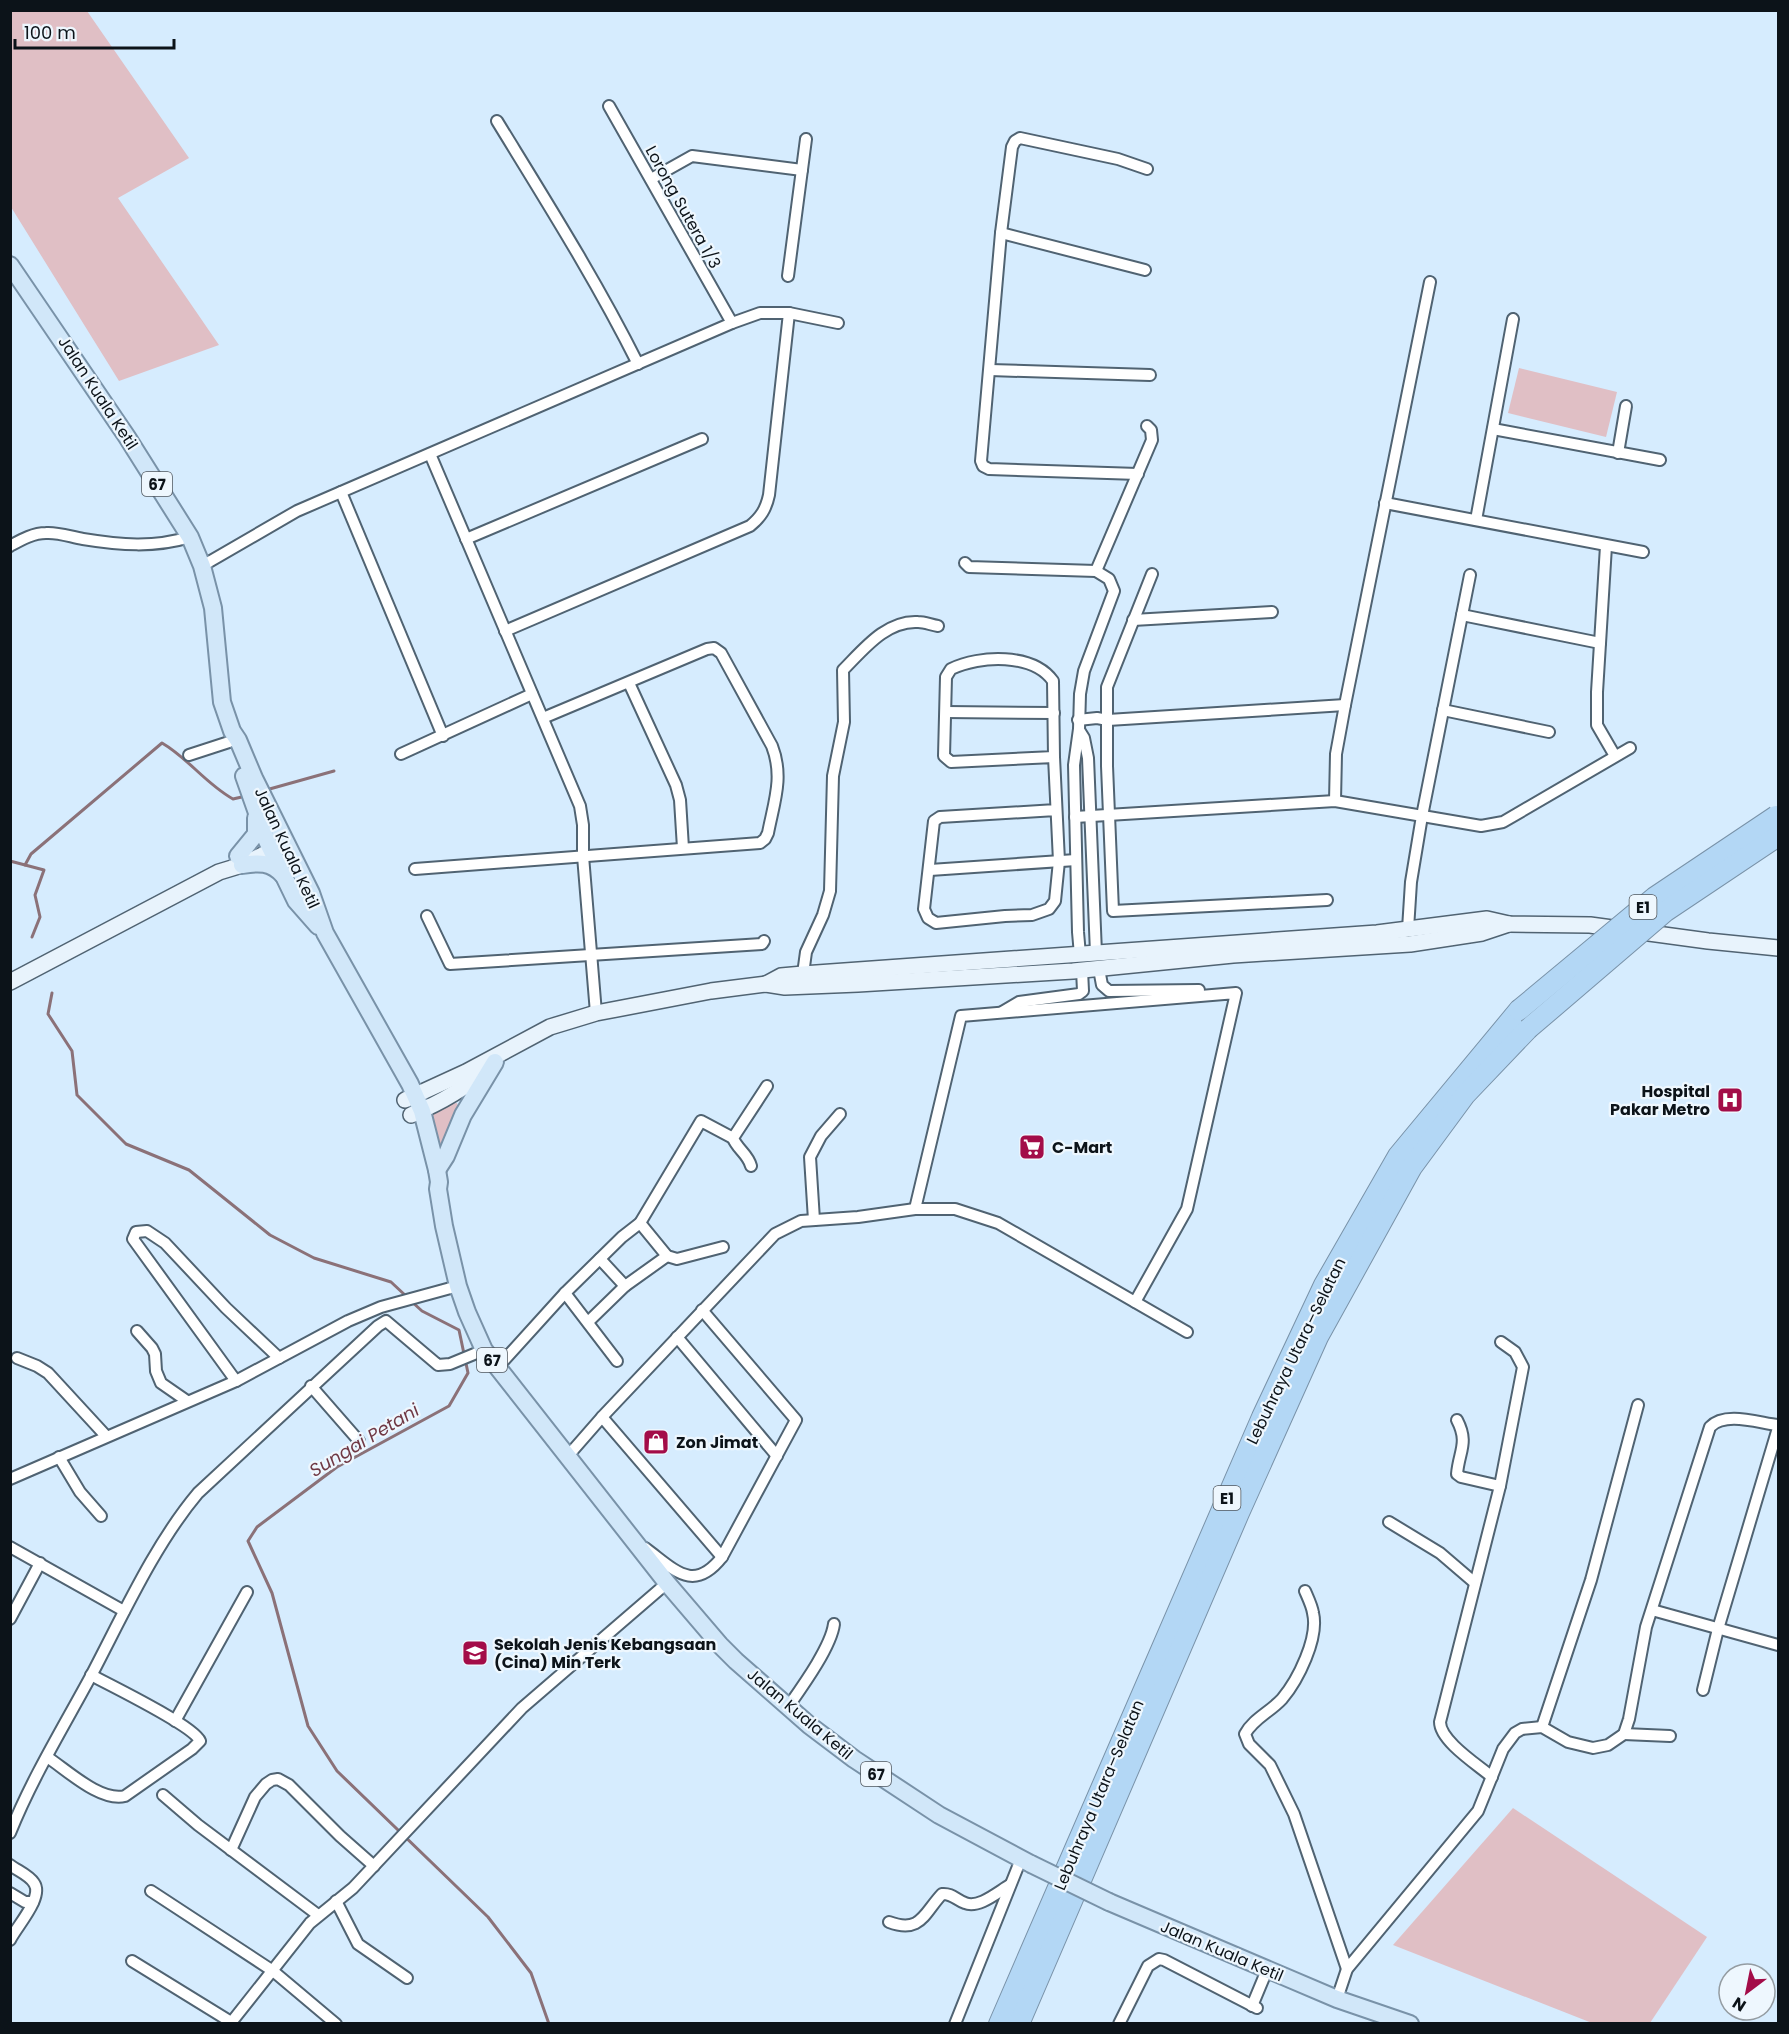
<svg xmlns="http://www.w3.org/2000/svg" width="1789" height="2034" viewBox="0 0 1789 2034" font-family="Poppins,sans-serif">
	<rect width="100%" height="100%" fill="#d6ecfe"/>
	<g fill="#e0bfc5">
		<path d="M11 10 87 11 189 158 118 198 219 345 119 381 11 207Z"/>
		<path d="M1519 368 1617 392 1606 437 1508 413Z"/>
		<path d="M457 1103 460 1112 441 1154 431 1116 448 1104Z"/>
		<path d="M1513 1808 1707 1937 1650 2023H1592L1393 1945Z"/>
	</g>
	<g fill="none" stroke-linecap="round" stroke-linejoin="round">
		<g stroke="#8b7178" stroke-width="3">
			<path d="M266 790 334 771"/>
			<path d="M10 861 44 870 35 895 40 917 32 937"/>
			<path d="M25 865 31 854 162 743C188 758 206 784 233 799L246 796"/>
			<path d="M52 993 48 1014 72 1051 77 1095 126 1144 189 1170 270 1235 314 1258 391 1282 406 1296"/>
			<path d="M411 1301 422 1311 459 1330 468 1373 449 1406 337 1467 257 1527 248 1541 272 1593 308 1726 337 1771 488 1917 531 1973 549 2024"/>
		</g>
		<defs>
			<g id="street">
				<path d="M609 106 732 323"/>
				<path d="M497 121C546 201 596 280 638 364"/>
				<path d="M651 179 692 156 802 170"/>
				<path d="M1001 233 1145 270"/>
				<path d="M788 276 806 139"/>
				<path d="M789 313 838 323"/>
				<path d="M990 370 1150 375"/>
				<path d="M1493 429 1660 460"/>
				<path d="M1618 453 1626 406"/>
				<path d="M430 454 580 806 583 825V856L596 1013"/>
				<path d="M1138 474 989 469 983 466 981 461 1001 233 1012 147 1015 141 1020 138 1118 159 1147 169"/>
				<path d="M341 492 443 736"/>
				<path d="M1385 503 1643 552"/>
				<path d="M1476 520 1513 319"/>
				<path d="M466 539 702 439"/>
				<path d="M10 546C21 540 33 533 46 533 58 532 71 537 83 539 120 545 154 548 190 537"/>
				<path d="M1606 546 1597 692V725L1615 756"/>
				<path d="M965 563 969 567 1096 571 1109 579 1114 591 1084 671 1080 694 1079 729 1074 765 1078 932 1080 955"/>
				<path d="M202 566 297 511 732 323 760 313H789L769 495C766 509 761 517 750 526L505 631"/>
				<path d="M1096 571 1152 440 1151 430 1147 426"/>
				<path d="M1152 574 1107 687V766L1113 911 1327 900"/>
				<path d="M1462 615 1600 643"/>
				<path d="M1133 620 1272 612"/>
				<path d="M629 683 676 785 680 800 683 848"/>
				<path d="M1443 710 1549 732"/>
				<path d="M946 712 1054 713"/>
				<path d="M1078 720 1097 718 1108 720 1345 705"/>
				<path d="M1079 730 1084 738 1088 758 1096 953"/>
				<path d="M401 754 532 694"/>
				<path d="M189 755 229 742"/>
				<path d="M1054 757 1053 681C1033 653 980 655 951 669L946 677 944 756 951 762 1054 757 1059 861 1055 901 1049 909 1032 915 1005 916 936 923 928 918 924 909 934 821 940 817 1056 810"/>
				<path d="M1335 801 1336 754 1345 705 1430 282"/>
				<path d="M1075 817 1335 801 1481 826 1503 822 1630 748"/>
				<path d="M415 869 760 843 765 839 768 833C774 802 784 777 772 746L721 653 714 648 707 649 543 718"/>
				<path d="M930 870 1076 860"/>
				<path d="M427 916 450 964 762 944 764 941"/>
				<path d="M1408 929 1411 882 1422 816 1470 575"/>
				<path d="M1099 969 1102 985 1109 991 1199 990"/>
				<path d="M803 974 806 952 823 915 830 891 833 776 844 722 843 670C863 650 886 620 918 622 925 622 931 625 938 626"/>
				<path d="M1002 1012 1019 1002 1079 994 1083 991 1082 970"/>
				<path d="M751 1166C748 1154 737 1149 733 1138L767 1086"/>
				<path d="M915 1209 961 1016 1236 993 1187 1209 1135 1302"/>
				<path d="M814 1220 810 1157 821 1136 840 1114"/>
				<path d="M640 1223 667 1256 677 1259 723 1247"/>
				<path d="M600 1259 625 1286 667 1256"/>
				<path d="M565 1293 617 1361"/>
				<path d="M588 1322 625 1286"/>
				<path d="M137 1331 152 1348 155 1354 156 1371 161 1383 187 1401"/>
				<path d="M677 1337 777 1456"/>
				<path d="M17 1358 37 1366 48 1373 106 1436"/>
				<path d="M497 1368 565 1293 622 1237 640 1223 701 1121 733 1138"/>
				<path d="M236 1381 133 1239 136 1232 147 1231 165 1243 226 1308 279 1358"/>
				<path d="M311 1386 359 1441"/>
				<path d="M602 1417 722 1557"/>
				<path d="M1457 1420C1469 1443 1459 1451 1457 1474L1461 1477 1500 1486"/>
				<path d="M59 1457 80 1492 101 1516"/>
				<path d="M567 1457 602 1417 775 1234 801 1221 858 1217 915 1209H955L998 1223 1187 1332"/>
				<path d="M10 1479 236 1381 348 1321 381 1307 458 1286"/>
				<path d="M1389 1522 1440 1553 1475 1583"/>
				<path d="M10 1547 124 1611"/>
				<path d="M645 1548C674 1569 693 1594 722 1557L796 1420 702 1310"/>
				<path d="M1305 1591C1308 1598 1312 1606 1313 1613 1319 1638 1298 1680 1282 1699 1270 1712 1253 1719 1245 1734L1249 1744 1270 1765 1294 1814 1347 1969"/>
				<path d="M1652 1610 1778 1645"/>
				<path d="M10 1619 40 1563"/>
				<path d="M1703 1690 1718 1629 1778 1428"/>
				<path d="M788 1707C802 1687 831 1647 834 1624"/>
				<path d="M175 1721 247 1592"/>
				<path d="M1542 1727 1591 1580 1638 1405"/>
				<path d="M1624 1734 1670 1736"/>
				<path d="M47 1757C67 1770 100 1802 125 1796L192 1749 200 1741C194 1726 110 1685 91 1675"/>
				<path d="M1492 1777C1478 1765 1440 1741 1440 1722L1500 1486 1523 1367 1515 1352 1501 1342"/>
				<path d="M163 1795 198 1825 318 1915"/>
				<path d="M10 1833C32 1778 64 1726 92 1674 123 1615 155 1544 198 1493L378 1326 386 1321 438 1365 450 1364 484 1350"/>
				<path d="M231 1850 255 1797 266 1784 272 1780 278 1779 289 1785 340 1836 374 1866"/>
				<path d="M10 1865C18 1871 29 1875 34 1883 44 1897 17 1926 10 1940"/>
				<path d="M151 1891 273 1971 336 2024"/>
				<path d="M10 1893 25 1902H33"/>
				<path d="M336 1901 358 1944 407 1978"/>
				<path d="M889 1922C921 1934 924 1913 942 1894 952 1893 956 1900 965 1903 979 1909 999 1891 1010 1885"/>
				<path d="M132 1961 231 2022"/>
				<path d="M1337 1999 1347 1969 1478 1811 1503 1749 1515 1733 1522 1729 1542 1727 1568 1742 1593 1748 1608 1745 1624 1734 1629 1719 1646 1627 1710 1427C1725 1411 1759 1423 1778 1425"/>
				<path d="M1252 2006 1267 1970"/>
				<path d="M230 2024 310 1923 353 1888 522 1708 667 1583"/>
				<path d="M955 2024 1021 1859"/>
				<path d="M1119 2024 1148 1966 1159 1959 1164 1960 1257 2008"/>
			</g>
			<g id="secondary">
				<path d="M10 982 219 872 242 865 281 846"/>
				<path d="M766 984 781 976 803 974 1377 933 1487 919 1509 924 1590 925 1708 941 1778 948"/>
				<path d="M405 1100 466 1072 550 1027 596 1013 711 991 766 984 785 987 858 984 1073 971 1233 955 1410 944 1482 933 1509 924"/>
				<path d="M411 1115C440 1103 465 1089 488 1068"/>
			</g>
			<g id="primary">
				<path d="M10 265 127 437 190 537 202 566 213 608 222 702 232 731 238 740 254 778 311 893 325 933 410 1084 422 1111 437 1170 439 1182 438 1189 444 1226 458 1286 467 1312 484 1350 667 1583 720 1645 736 1661 809 1725 854 1759 939 1815 1031 1864"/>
				<path d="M244 776 267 841 296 901 318 926"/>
				<path d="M238 856 256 834V818"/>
				<path d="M242 865C259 862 271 862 283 875"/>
				<path d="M437 1170 446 1156 463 1115 495 1062"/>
				<path d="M1109 1902 1337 1999 1410 2024"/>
			</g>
			<g id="highway">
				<path d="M999 2024 1262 1417 1324 1285 1398 1156 1519 1010"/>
				<path d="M1019 2024 1239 1513 1318 1337 1412 1167 1465 1095 1528 1029"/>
			</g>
		</defs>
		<use href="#street" stroke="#506372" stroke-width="14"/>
		<use href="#secondary" stroke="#506372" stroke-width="18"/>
		<use href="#primary" stroke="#7992a8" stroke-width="20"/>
		<use href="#highway" stroke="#7992a8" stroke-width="22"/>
		<use href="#street" stroke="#fff" stroke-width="10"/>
		<use href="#secondary" stroke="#e8f3fc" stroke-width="15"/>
		<use href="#primary" stroke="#d1e7f9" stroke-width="16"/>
		<use href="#highway" stroke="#b3d7f5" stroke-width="20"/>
		<defs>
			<path id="primary-bridge" d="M1031 1864 1109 1902"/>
			<g id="highway-bridge">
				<path d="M1519 1010 1655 897 1776 816"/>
				<path d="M1528 1029 1666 911 1778 836"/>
			</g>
		</defs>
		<use href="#primary-bridge" stroke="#7992a8" stroke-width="20" stroke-linecap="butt"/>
		<use href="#highway-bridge" stroke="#7992a8" stroke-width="22" stroke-linecap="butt"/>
		<use href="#primary-bridge" stroke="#d1e7f9" stroke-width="16"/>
		<use href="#highway-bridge" stroke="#b3d7f5" stroke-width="20"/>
	</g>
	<defs>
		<symbol id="hospital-square" viewBox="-11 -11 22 22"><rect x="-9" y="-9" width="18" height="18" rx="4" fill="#a30c48" stroke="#eef7fe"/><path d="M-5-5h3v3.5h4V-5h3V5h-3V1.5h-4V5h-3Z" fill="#fff"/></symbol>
		<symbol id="supermarket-square" viewBox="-11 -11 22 22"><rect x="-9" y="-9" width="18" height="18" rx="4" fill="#a30c48" stroke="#eef7fe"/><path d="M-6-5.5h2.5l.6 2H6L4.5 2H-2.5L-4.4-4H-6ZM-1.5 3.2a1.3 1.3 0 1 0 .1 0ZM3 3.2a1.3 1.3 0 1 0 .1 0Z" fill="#fff"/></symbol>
		<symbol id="shop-square" viewBox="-11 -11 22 22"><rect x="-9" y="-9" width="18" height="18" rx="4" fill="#a30c48" stroke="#eef7fe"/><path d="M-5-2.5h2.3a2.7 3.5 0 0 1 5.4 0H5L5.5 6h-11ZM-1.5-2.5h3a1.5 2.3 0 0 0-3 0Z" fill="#fff"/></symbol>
		<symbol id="school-square" viewBox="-11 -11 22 22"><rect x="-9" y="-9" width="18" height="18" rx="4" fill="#a30c48" stroke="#eef7fe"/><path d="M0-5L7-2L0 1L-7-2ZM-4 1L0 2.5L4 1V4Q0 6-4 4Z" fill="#fff"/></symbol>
	</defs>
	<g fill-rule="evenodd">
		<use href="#hospital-square" x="1715" y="1085" width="30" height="30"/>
		<use href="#supermarket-square" x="1017" y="1132" width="30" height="30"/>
		<use href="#shop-square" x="641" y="1427" width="30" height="30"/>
		<use href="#school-square" x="460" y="1638" width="30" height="30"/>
	</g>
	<g text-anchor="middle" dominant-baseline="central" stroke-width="4.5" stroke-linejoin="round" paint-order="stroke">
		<g fill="#eef7fe" stroke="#50575e" stroke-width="1.5">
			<rect x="142" y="472" width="30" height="24" rx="4.5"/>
			<rect x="1629.5" y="895" width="27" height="24" rx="4.5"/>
			<rect x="477" y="1348" width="30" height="24" rx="4.5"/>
			<rect x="1213.5" y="1486" width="27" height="24" rx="4.5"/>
			<rect x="861" y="1762" width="30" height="24" rx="4.5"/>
		</g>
		<g font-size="15" font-weight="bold" fill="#0c1319">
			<text x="157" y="484">67</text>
			<text x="1643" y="907">E1</text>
			<text x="492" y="1360">67</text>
			<text x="1227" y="1498">E1</text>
			<text x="876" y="1774">67</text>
		</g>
		<g font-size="16" fill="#0c1319" stroke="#eef7fe">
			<text transform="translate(683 207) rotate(61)">Lorong Sutera 1/3</text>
			<text transform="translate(98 393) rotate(57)">Jalan Kuala Ketil</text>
			<text transform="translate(287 848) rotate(65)">Jalan Kuala Ketil</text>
			<text transform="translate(1296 1351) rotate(-64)">Lebuhraya Utara–Selatan</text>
			<text transform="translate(800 1714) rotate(40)">Jalan Kuala Ketil</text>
			<text transform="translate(1099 1795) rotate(-67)">Lebuhraya Utara–Selatan</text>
			<text transform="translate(1222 1951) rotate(23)">Jalan Kuala Ketil</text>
		</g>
		<g font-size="16" font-weight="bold" fill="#0c1319" stroke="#eef7fe" text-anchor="start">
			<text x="1710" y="1091" text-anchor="end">Hospital<tspan x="1710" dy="18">Pakar Metro</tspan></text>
			<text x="1052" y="1147">C-Mart</text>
			<text x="676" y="1442">Zon Jimat</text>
			<text x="494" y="1644">Sekolah Jenis Kebangsaan<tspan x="494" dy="18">(Cina) Min Terk</tspan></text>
		</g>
		<g font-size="18" font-style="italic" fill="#6f3844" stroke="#eef7fe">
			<text transform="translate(364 1440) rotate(-31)">Sungai Petani</text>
		</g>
	</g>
	<rect width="1789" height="2034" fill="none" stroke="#0c1319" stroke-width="24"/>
	<g transform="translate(1747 1992) rotate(212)"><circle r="28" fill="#eef7fe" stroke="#949ca2" stroke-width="1.5"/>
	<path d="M0-4.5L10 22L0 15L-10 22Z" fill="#a30c48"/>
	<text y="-9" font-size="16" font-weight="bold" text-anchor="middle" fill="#0c1319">N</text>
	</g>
	<path d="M15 39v9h159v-9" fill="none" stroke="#0c1319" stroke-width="3"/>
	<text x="24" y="39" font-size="18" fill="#0c1319" stroke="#eef7fe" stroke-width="4.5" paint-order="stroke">100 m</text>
</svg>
